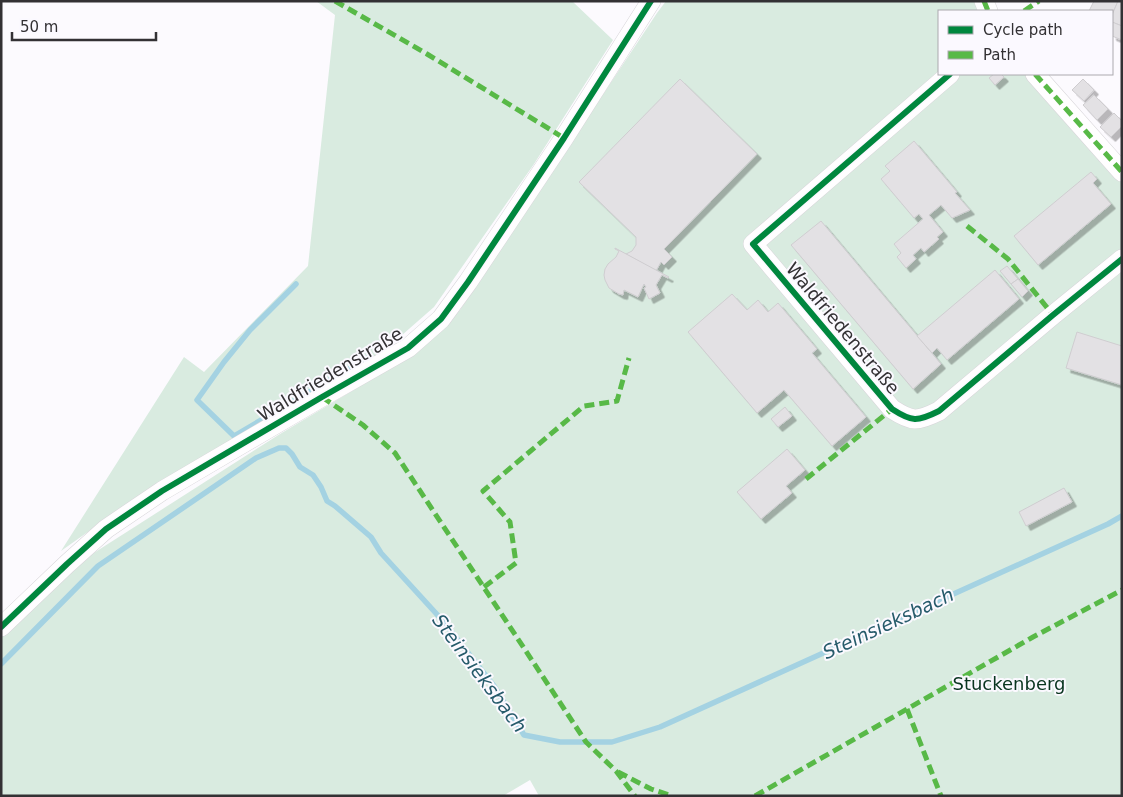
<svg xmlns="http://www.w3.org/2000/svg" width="1123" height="797" viewBox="0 0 1123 797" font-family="'DejaVu Sans',sans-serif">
	<defs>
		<filter id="shadow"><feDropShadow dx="4.5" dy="4.5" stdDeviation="0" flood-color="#0004"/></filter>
	</defs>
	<rect width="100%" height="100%" fill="#fcfafe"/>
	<g fill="#d9ebe0">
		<path d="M316 1H572L613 40 534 164 434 307 377 357 144 492 61 551 184 357 204 372 308 266 335 15Z"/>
		<path d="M666 1H990L994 11H939V74H1043L1122 161V796H539L530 780 503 796H1V634L75 565 280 434 362 385 412 353 460 310 657 13Z"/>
	</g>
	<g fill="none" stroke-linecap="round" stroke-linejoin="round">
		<g stroke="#a4d2e2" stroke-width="5.5">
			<path d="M296 284 250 330 224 362 197 400 234 436 369 357"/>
			<path d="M1 664 98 566 256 458 279 448H286L292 454 300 467 313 475 321 487 327 501 335 506 371 537 381 553 443 621 494 686 524 735 560 742H612L660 727 1108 524 1122 516"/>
		</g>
	</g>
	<g fill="#e3e1e4" stroke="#cfcdd0" filter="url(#shadow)">
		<path d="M1094 1H1118L1112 15V11H1089Z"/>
		<path d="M1118 1H1122V26L1112 22V15Z"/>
		<path d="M1112 22 1122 26V40L1112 36Z"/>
		<path d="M994 74H1001L1004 77 995 85 989 78Z"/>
		<path d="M680 79 757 154 664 249 672 257 664 265 661 262 656 271 626 254 632 251 636 245V237L579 182Z"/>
		<path d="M1083 79 1094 90 1084 101 1072 90Z"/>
		<path d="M1094 95 1108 109 1097 120 1083 105Z"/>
		<path d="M1114 113 1122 121V126L1111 137 1100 127Z"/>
		<path d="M914 141 957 192 955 193 970 210 952 218 941 205 929 215 943 232 937 237 939 239 924 252 921 248 913 255 916 259 906 268 897 257 901 253 894 244 923 219 919 214 914 218 881 179 890 171 885 166Z"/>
		<path d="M1091 172 1097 179 1093 183 1111 204 1038 265 1014 236Z"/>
		<path d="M821 221 941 364 913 389 791 245Z"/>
		<path d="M615 248 669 277 668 278 662 275 656 285 660 293 649 299 644 288 646 287 644 284 638 297 624 290 623 295 619 294 609 288 605 280 604 275 605 269 608 264 616 257 619 251 615 249Z"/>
		<path d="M1007 266 1018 279 1011 284 1000 271Z"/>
		<path d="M995 270 1019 299 947 360 937 348 932 353 917 336Z"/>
		<path d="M1018 279 1028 291 1022 297 1011 284Z"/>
		<path d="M732 294 747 310 758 300 768 312 778 303 817 349 812 353 866 417 832 446 784 390 757 413 688 332Z"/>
		<path d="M1077 332 1122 346V385L1066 368Z"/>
		<path d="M785 407 792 416 778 427 771 419Z"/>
		<path d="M787 449 805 470 786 486 792 493 761 519 737 492Z"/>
		<path d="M1064 488 1072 502 1026 526 1019 512Z"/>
	</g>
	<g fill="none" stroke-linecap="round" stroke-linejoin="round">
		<defs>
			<g id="minor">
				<path d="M984 1 988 11"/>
				<path d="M950 74 753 244 892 409C912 422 917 422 939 411L1053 315 1122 259"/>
				<path d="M1035 74 1122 172"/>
				<path d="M1 627 67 564 106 529 162 491 322 397 408 348 441 319 468 282 564 138 651 1"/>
			</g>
		</defs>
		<use href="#minor" stroke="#d8d6da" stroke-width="20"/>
		<use href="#minor" stroke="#fffeff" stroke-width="19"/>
		<g stroke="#58b947" stroke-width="5" stroke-dasharray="10 5" stroke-linecap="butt">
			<path d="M335 1 427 54 564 138"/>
			<path d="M984 1 988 11"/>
			<path d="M1024 11 1039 1"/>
			<path d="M1035 74 1122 172"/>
			<path d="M967 226 1008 259 1053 315"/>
			<path d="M322 397 363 425 395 453 586 742 616 771 635 796"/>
			<path d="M806 479 892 409"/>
			<path d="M484 587 516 563 510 522 483 491 584 406 617 401 629 358"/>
			<path d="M907 709 941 796"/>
			<path d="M618 772 651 789 672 796"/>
			<path d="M755 796 1033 637 1122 590"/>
		</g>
		<defs>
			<g id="cycleway">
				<path d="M950 74 753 244 892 409C912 422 917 422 939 411L1053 315 1122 259"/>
				<path d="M1 627 67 564 106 529 162 491 322 397 408 348 441 319 468 282 564 138 651 1"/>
			</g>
		</defs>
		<use href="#cycleway" stroke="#fbf9ff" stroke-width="9"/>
		<use href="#cycleway" stroke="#00873e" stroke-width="6"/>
	</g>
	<g text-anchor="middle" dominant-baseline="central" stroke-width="4" stroke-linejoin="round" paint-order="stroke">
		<g font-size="18" fill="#333134" stroke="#fbf9ff">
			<text transform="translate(843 328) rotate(50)">Waldfriedenstraße</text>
			<text transform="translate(330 374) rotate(-31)">Waldfriedenstraße</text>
		</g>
		<g font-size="18" fill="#09351f" stroke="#fbf9ff">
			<text x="1009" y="683">Stuckenberg</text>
		</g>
		<g font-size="19" font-style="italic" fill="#265b6b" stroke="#fbf9ff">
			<text transform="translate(888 623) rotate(-25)">Steinsieksbach</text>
			<text transform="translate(480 673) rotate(53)">Steinsieksbach</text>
		</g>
	</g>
	<rect width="1123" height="797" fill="none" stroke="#333134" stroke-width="5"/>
	<rect x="938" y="10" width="175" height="65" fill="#fbf9ff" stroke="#aba9ae"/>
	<rect x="948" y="26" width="25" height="8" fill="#00873e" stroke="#aba9ae"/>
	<text x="983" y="35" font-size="15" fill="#333134">Cycle path</text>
	<rect x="948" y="51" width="25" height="8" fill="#58b947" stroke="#aba9ae"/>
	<text x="983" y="60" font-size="15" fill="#333134">Path</text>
	<path d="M12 32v8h144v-8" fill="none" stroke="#333134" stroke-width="2.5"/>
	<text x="20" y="32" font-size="15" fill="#333134" stroke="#fbf9ff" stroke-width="4" paint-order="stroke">50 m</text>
</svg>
